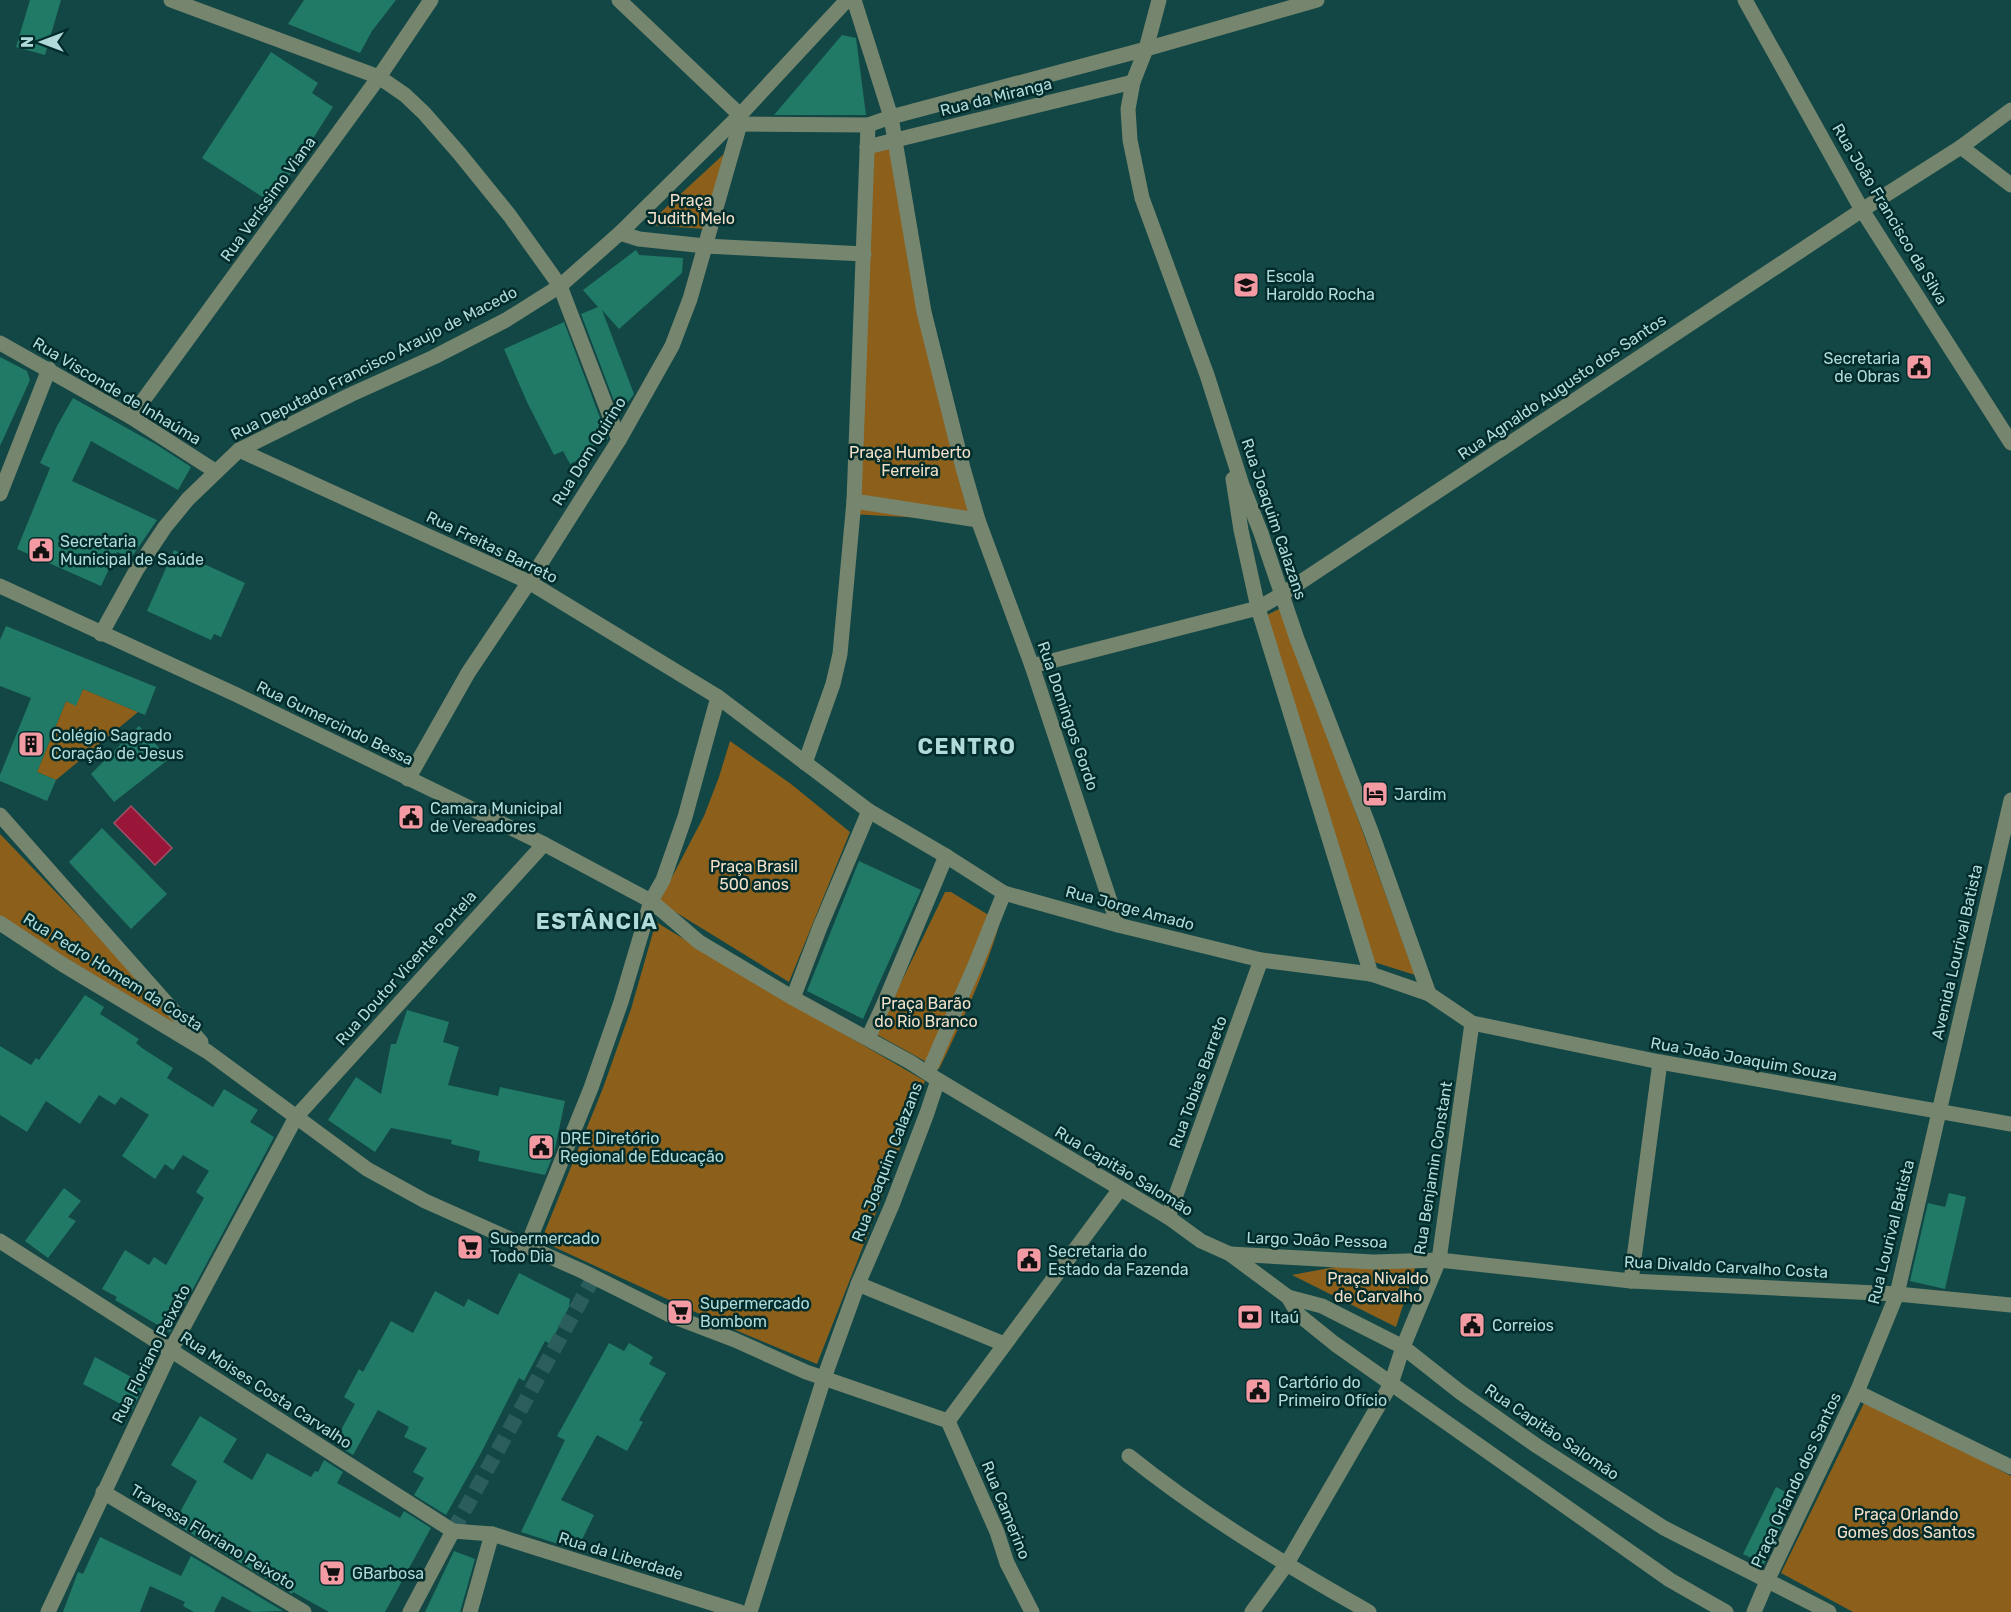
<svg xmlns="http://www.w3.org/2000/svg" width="2011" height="1612" viewBox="0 0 2011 1612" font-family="Rubik,sans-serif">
	<rect width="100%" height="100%" fill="#134746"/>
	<g fill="#8c5f1a">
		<path d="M890 134 980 521 850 514 868 145Z"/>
		<path d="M724 154 706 229 647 225Z"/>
		<path d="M1281 608 1415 975 1374 962 1267 615Z"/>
		<path d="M83 689 138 712 56 780 37 772 66 701 76 705Z"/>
		<path d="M730 741 791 784 850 832 789 982 659 902 704 816 719 777Z"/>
		<path d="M0 834 198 1040 0 917Z"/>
		<path d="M945 892H951L1000 922C985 974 962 1021 939 1069L876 1034Z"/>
		<path d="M656 922 746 977 925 1081 871 1226 817 1364 728 1327 541 1241 603 1088 631 1009Z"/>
		<path d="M1388 1257 1416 1265 1396 1327 1292 1275Z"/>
		<path d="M1866 1399 2011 1476V1612H1853L1781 1573Z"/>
	</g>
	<path fill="#991639" stroke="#a05169" stroke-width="1.5" d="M131 806 172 848 155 865 114 823Z"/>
	<g fill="#207a65">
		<path d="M30 0H61L45 55 16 47Z"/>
		<path d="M304 0H396L372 31 360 53 288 24Z"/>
		<path d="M842 35 856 38 866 115H774Z"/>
		<path d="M271 52 318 83 312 93 333 107 272 203 202 158Z"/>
		<path d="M636 250 639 255 683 258 682 273 619 329 602 310 634 394 619 414 581 314 598 307 583 290Z"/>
		<path d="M564 322 608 439 585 450 588 455 570 464 563 451 554 455 527 402 504 349Z"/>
		<path d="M0 357 27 371 30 380 0 446Z"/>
		<path d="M73 398 157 445 191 467 178 490 91 441 72 481 157 520 131 558 117 552 101 586 17 549 50 468 40 463 57 426Z"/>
		<path d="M174 550 245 583 221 637 214 634 211 640 147 611Z"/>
		<path d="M6 626 156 687 145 715 83 689 76 706 66 701 37 772 56 780 47 801 0 781V775L31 698 0 686V640Z"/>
		<path d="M139 726 169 759 114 802 91 774Z"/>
		<path d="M102 828 167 894 131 929 69 862Z"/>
		<path d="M859 861 921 890 863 1019 807 991Z"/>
		<path d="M85 995 104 1007 100 1014 139 1039 136 1043 142 1048 173 1068 167 1078 213 1107 224 1089 258 1110 250 1122 274 1137 170 1332 115 1300 117 1297 102 1289 125 1250 149 1265 154 1257 166 1265 204 1198 196 1192 209 1171 183 1155 173 1170 165 1164 155 1179 122 1156 149 1115 121 1097 115 1105 99 1095 80 1124 46 1101 27 1132 0 1115V1046L31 1065 36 1058 39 1060Z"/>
		<path d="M407 1010 449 1022 443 1042 459 1047 448 1085 498 1096 500 1087 565 1101 554 1153 545 1175 478 1161 480 1151 451 1144 452 1140 391 1128 375 1152 328 1120 356 1077 381 1094 391 1044H396Z"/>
		<path d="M64 1188 81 1201 68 1217 76 1221 48 1258 25 1241Z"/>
		<path d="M1949 1193 1966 1197 1945 1289 1910 1281 1928 1203 1945 1207Z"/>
		<path d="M519 1273 570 1299 569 1307 550 1344 545 1341 524 1381 519 1378 481 1453 446 1515 414 1495 424 1478 413 1472 427 1448 404 1437 409 1427 378 1410 353 1455 334 1443 355 1404 344 1397 359 1369 363 1372 391 1321 413 1333 435 1291 464 1307 468 1299 498 1315Z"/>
		<path d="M609 1343 624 1351 629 1343 653 1357 649 1364 666 1373 639 1420 643 1422 627 1451 597 1435 561 1500 594 1515 577 1550 521 1532 565 1440 557 1436Z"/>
		<path d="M95 1357 133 1378 142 1362 152 1368 132 1410 83 1384Z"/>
		<path d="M200 1416 237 1439 223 1462 252 1480 267 1453 311 1477 315 1471 318 1472 324 1460 343 1472 337 1483 400 1518 404 1511 431 1528 385 1612H329L293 1592 292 1594 174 1523 197 1481 171 1465Z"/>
		<path d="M1776 1487 1796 1497 1764 1564 1743 1554Z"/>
		<path d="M100 1537 181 1576 191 1556 283 1611 252 1612 222 1596 214 1612H194L183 1606 185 1602 150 1586 140 1612H63L78 1572 83 1574Z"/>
		<path d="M454 1551 475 1559 460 1612H425Z"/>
	</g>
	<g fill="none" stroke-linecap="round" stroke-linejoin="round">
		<path stroke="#2b5d5c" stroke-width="15" stroke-dasharray="15 8" stroke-linecap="butt" d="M453 1531 594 1277"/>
		<g stroke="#76856d" stroke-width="15">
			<path d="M171 0 379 77 405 95 424 113 459 153 510 216 560 286 619 440"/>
			<path d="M854 0 891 117 924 312 963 468 978 520 854 501 868 125"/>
			<path d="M1159 0 1146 49 1133 82 1128 109 1130 140 1142 198 1207 375 1242 485 1261 533 1297 639 1372 834 1429 994"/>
			<path d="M1745 0 1862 210 2011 443"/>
			<path d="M740 124 868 125 891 117 1146 49 1317 0"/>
			<path d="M867 147 1133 82"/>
			<path d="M1961 147 2011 185"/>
			<path d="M620 233 639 239 705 246 864 254"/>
			<path d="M0 343 131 417 215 471"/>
			<path d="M131 417 379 77 431 0"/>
			<path d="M239 450 529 582 718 697 869 811 946 856 1004 893 1118 925 1261 960 1371 974 1429 994 1472 1023 1660 1062 2011 1124"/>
			<path d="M1233 479 1241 530 1258 608 1371 974"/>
			<path d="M0 494 49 369"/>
			<path d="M978 520 1032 666 1118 925"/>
			<path d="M0 586 237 695 544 844 651 901 699 942 793 998 910 1062 938 1080 927 1113 892 1205 858 1284 824 1378 750 1612"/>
			<path d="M101 634 137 569 165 527 188 499 239 450 350 395 434 357 506 320 560 286 620 233 740 115 847 0"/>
			<path d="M1032 666 1258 608 1281 595 1862 210 1961 147 2011 110"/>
			<path d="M805 763 833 684 840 654 854 501"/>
			<path d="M408 779 468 673 529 582 619 440 672 346 690 299 740 124V115L619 0"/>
			<path d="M0 815 201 1042"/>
			<path d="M0 923 62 964 208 1052 367 1169 425 1201 582 1271 672 1316 735 1340 806 1372 948 1421"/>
			<path d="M793 998 820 927 869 811"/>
			<path d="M868 1038 883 1006 946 856"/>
			<path d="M928 1073 976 963 1004 893"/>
			<path d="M938 1080 1168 1217 1201 1241 1230 1254 1288 1297 1299 1315 1335 1344 1670 1580 1726 1612"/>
			<path d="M1168 1217 1261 960"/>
			<path d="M0 1241 453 1531"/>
			<path d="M527 1246 591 1088 621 1002 651 901 663 880 685 817 718 697"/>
			<path d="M1230 1254 1373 1262 1439 1260 1631 1281 1897 1294 2011 1305"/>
			<path d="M1631 1281 1660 1062"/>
			<path d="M858 1284 1004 1344"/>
			<path d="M1288 1297 1322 1306 1403 1347 1460 1392 1537 1446 1664 1528 1829 1612"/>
			<path d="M1857 1392 2011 1467"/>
			<path d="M948 1421 1120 1189"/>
			<path d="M948 1421 997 1532 1007 1563 1032 1612"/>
			<path d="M1129 1456C1204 1516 1286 1565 1369 1612"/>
			<path d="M103 1492 304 1612"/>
			<path d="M48 1612 171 1350 296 1117 544 844"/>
			<path d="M410 1612 453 1531 492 1534 740 1612"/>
			<path d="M470 1612 492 1534"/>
			<path d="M1252 1612 1286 1565 1391 1384 1403 1347 1439 1260 1472 1023"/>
			<path d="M1754 1612 1768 1579 1857 1392 1897 1294 2011 800"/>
		</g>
	</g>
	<defs>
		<symbol id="school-square" viewBox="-11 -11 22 22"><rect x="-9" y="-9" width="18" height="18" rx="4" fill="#f49aa3" stroke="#012c2b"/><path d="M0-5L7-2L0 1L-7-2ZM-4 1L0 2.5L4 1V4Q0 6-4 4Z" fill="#111"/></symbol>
		<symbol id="civic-square" viewBox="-11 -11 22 22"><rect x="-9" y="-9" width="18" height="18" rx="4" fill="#f49aa3" stroke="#012c2b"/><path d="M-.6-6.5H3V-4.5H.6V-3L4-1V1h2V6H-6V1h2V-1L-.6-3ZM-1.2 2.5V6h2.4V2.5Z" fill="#111"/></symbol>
		<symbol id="building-square" viewBox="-11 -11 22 22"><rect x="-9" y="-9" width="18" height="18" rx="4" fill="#f49aa3" stroke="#012c2b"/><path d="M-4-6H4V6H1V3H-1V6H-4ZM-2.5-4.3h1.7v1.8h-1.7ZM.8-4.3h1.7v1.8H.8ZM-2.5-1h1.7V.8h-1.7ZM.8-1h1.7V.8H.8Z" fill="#111"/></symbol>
		<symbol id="hotel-square" viewBox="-11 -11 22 22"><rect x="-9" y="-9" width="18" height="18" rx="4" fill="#f49aa3" stroke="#012c2b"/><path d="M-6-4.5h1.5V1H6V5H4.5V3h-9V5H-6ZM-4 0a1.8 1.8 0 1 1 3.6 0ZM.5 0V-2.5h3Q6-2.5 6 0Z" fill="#111"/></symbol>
		<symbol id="supermarket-square" viewBox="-11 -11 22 22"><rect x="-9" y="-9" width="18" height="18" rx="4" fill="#f49aa3" stroke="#012c2b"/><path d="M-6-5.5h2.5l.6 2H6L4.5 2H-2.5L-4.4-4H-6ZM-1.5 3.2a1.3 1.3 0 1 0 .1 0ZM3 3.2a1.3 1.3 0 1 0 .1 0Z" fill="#111"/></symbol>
		<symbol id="bank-square" viewBox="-11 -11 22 22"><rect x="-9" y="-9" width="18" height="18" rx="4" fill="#f49aa3" stroke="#012c2b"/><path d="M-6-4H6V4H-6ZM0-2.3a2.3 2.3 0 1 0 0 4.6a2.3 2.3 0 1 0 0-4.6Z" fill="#111"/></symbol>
	</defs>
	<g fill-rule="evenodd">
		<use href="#school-square" x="1231" y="270" width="30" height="30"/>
		<use href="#civic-square" x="1904" y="352" width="30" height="30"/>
		<use href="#civic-square" x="26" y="535" width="30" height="30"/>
		<use href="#building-square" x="16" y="729" width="30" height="30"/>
		<use href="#hotel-square" x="1360" y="779" width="30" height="30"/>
		<use href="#civic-square" x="396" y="802" width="30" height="30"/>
		<use href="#civic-square" x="526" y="1132" width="30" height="30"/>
		<use href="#supermarket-square" x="455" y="1232" width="30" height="30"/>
		<use href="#civic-square" x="1014" y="1245" width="30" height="30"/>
		<use href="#supermarket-square" x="665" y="1297" width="30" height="30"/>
		<use href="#bank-square" x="1235" y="1302" width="30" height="30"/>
		<use href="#civic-square" x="1457" y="1310" width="30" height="30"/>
		<use href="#civic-square" x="1243" y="1376" width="30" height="30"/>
		<use href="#supermarket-square" x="317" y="1558" width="30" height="30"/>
	</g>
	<g text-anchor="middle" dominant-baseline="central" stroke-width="5" stroke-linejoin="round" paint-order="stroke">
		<g font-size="16" fill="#b1dbda" stroke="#012c2b">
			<text transform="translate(996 97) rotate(-14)">Rua da Miranga</text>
			<text transform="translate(268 199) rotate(-54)">Rua Veríssimo Viana</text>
			<text transform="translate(1890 214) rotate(59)">Rua João Francisco da Silva</text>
			<text transform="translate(374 363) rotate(-27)">Rua Deputado Francisco Araujo de Macedo</text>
			<text transform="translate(1562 387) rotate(-34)">Rua Agnaldo Augusto dos Santos</text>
			<text transform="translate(117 391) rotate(31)">Rua Visconde de Inhaúma</text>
			<text transform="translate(589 451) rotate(-58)">Rua Dom Quirino</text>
			<text transform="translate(1274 519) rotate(71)">Rua Joaquim Calazans</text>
			<text transform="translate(492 547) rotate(26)">Rua Freitas Barreto</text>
			<text transform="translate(1068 716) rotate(71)">Rua Domingos Gordo</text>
			<text transform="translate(335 723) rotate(26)">Rua Gumercindo Bessa</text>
			<text transform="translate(1130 908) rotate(15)">Rua Jorge Amado</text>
			<text transform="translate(1957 952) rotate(-77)">Avenida Lourival Batista</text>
			<text transform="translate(406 968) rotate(-48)">Rua Doutor Vicente Portela</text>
			<text transform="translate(113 972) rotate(32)">Rua Pedro Homem da Costa</text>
			<text transform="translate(1744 1059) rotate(10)">Rua João Joaquim Souza</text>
			<text transform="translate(1198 1082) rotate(-70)">Rua Tobias Barreto</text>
			<text transform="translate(887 1162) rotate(-69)">Rua Joaquim Calazans</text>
			<text transform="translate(1433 1168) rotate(-81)">Rua Benjamin Constant</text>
			<text transform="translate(1124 1171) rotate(31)">Rua Capitão Salomão</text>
			<text transform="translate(1891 1232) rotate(-76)">Rua Lourival Batista</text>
			<text transform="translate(1317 1240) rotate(2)">Largo João Pessoa</text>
			<text transform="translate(1726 1267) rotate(3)">Rua Divaldo Carvalho Costa</text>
			<text transform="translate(151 1354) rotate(-63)">Rua Floriano Peixoto</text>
			<text transform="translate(266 1390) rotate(33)">Rua Moises Costa Carvalho</text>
			<text transform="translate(1552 1432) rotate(34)">Rua Capitão Salomão</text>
			<text transform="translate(1796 1480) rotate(-65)">Praça Orlando dos Santos</text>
			<text transform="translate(1006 1510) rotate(68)">Rua Camerino</text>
			<text transform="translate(213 1537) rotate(31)">Travessa Floriano Peixoto</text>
			<text transform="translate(621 1556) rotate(17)">Rua da Liberdade</text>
		</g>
		<g font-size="16" fill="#f4e0c8" stroke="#012c2b">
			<text x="691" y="200">Praça<tspan x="691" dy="18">Judith Melo</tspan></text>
			<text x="910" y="452">Praça Humberto<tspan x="910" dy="18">Ferreira</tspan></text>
			<text x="754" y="866">Praça Brasil<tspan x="754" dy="18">500 anos</tspan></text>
			<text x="926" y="1003">Praça Barão<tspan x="926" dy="18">do Rio Branco</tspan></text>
			<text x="1378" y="1278">Praça Nivaldo<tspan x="1378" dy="18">de Carvalho</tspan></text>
			<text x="1906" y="1514">Praça Orlando<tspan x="1906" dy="18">Gomes dos Santos</tspan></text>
		</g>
		<g font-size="16" fill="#b1dbda" stroke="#012c2b" text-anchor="start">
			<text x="1266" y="276">Escola<tspan x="1266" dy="18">Haroldo Rocha</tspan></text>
			<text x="1900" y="358" text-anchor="end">Secretaria<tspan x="1900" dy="18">de Obras</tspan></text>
			<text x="60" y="541">Secretaria<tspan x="60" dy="18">Municipal de Saúde</tspan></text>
			<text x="51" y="735">Colégio Sagrado<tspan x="51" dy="18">Coração de Jesus</tspan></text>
			<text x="1394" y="794">Jardim</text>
			<text x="430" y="808">Camara Municipal<tspan x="430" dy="18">de Vereadores</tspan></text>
			<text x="560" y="1138">DRE Diretório<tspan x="560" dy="18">Regional de Educação</tspan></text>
			<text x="490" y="1238">Supermercado<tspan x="490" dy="18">Todo Dia</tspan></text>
			<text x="1048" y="1251">Secretaria do<tspan x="1048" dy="18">Estado da Fazenda</tspan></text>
			<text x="700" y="1303">Supermercado<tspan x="700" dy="18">Bombom</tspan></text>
			<text x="1270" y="1317">Itaú</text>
			<text x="1492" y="1325">Correios</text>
			<text x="1278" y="1382">Cartório do<tspan x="1278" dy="18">Primeiro Ofício</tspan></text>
			<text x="352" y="1573">GBarbosa</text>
		</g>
		<g font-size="22" font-weight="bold" letter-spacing="1.5" fill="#b1dbda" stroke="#012c2b">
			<text x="967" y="746">CENTRO</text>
			<text x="597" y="921">ESTÂNCIA</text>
		</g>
	</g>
	<g transform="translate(42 42) rotate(270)" stroke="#012c2b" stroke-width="4.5" paint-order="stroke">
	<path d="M0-4.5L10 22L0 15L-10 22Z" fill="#b1dbda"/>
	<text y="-9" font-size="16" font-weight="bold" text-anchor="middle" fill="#b1dbda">N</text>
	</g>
</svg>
